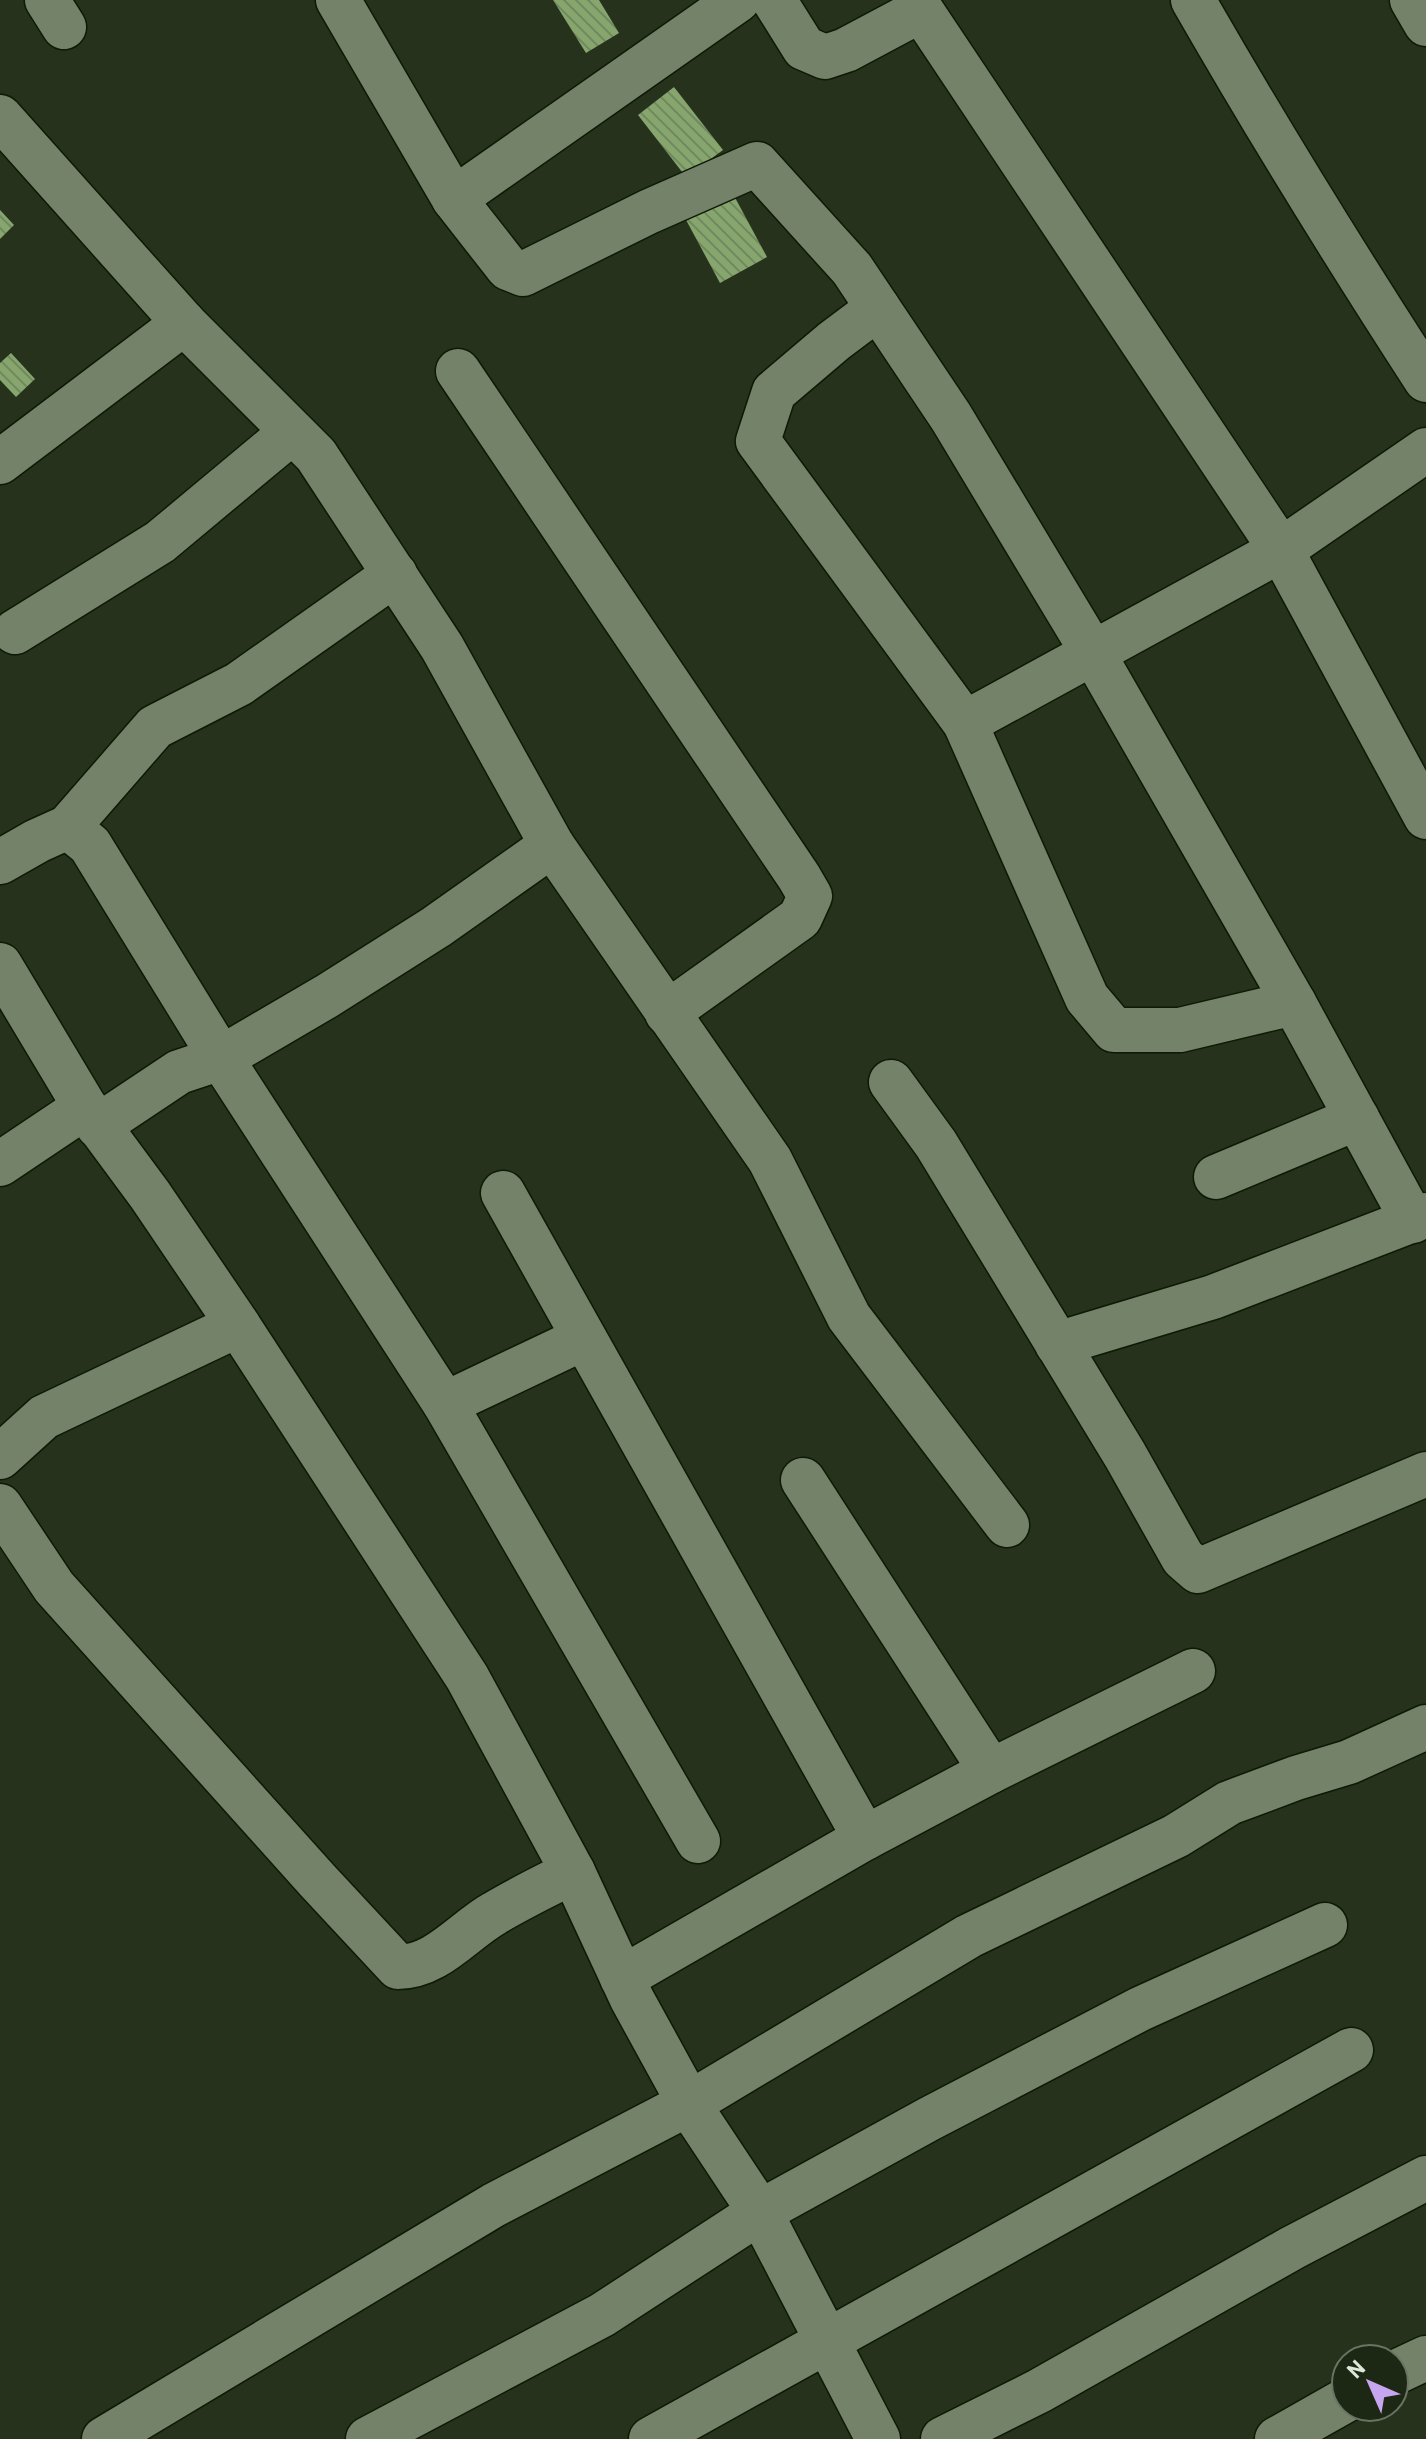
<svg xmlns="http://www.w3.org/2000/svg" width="1426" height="2439" viewBox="0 0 1426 2439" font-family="Barlow,sans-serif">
	<defs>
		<pattern id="building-back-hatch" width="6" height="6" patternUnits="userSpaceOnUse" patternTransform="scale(2)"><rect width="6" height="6" fill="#86a66e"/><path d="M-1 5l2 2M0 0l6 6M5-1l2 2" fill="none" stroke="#728960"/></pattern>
	</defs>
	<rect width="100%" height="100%" fill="#26321c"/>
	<g fill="url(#building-back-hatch)">
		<path d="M553 0H599L619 33 586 53Z"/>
		<path d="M674 87 723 150 686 177 638 115Z"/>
		<path d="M732 192 767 257 720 283 685 218Z"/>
		<path d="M0 210 14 225 0 239Z"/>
		<path d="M11 353 35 379 16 397 0 380V363Z"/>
	</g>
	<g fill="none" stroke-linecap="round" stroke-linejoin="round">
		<defs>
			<g id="street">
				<path d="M47 0 64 27"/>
				<path d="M338 0 454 199 508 268 523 274 648 212 757 164 852 269 951 417 1093 653 1294 1003 1413 1221"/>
				<path d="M774 0 804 48 825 57 846 50 921 10 1281 550 1426 817"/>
				<path d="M1193 0C1267 129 1345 255 1426 380"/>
				<path d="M1412 0 1426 24"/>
				<path d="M0 117 184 323 316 455 442 647 552 845 436 927 327 996 221 1058 179 1072 98 1126"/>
				<path d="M454 199 738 0"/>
				<path d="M878 308 834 341 774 392 758 441 965 723 1087 998 1114 1030H1180L1294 1003"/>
				<path d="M458 371 799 877 810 896 800 918 667 1013"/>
				<path d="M0 462 184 323"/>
				<path d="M15 632 160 542 292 432"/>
				<path d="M965 723 1281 550 1426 450"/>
				<path d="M68 827 90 845 221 1058 445 1404 698 1841"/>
				<path d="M552 845 770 1160 849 1317 1007 1525"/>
				<path d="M0 862 37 841 68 827 155 727 239 684 395 574"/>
				<path d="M0 965 85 1107 150 1195 238 1325 467 1677 573 1872 632 1999 695 2114 760 2212 878 2439"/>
				<path d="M891 1082 936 1144 1125 1455 1183 1558 1198 1571 1426 1474"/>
				<path d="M0 1164 85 1107"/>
				<path d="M1216 1177 1357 1118"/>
				<path d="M503 1193 865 1838"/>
				<path d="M1057 1344 1213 1297 1426 1215"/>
				<path d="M445 1404 584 1338"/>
				<path d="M0 1457 44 1417 238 1325"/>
				<path d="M803 1480 991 1771"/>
				<path d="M0 1506 54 1587 317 1880 398 1967C437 1967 463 1931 495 1913 520 1898 547 1885 573 1872"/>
				<path d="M622 1978 865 1838 991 1771 1193 1671"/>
				<path d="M1394 2373 1426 2358"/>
				<path d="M104 2439 494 2205 690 2103 969 1936 1176 1836 1229 1803 1296 1778 1349 1762 1426 1727"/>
				<path d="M368 2439 602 2315 760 2212 929 2119 1140 2009 1325 1925"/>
				<path d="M651 2439 1351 2050"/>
				<path d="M943 2439 1039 2391 1292 2248 1426 2178"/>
				<path d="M1277 2439 1346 2400"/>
			</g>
		</defs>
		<use href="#street" stroke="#0e1906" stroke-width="47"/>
		<use href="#street" stroke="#74826a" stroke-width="44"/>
	</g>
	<g transform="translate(1370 2383) rotate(315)"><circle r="38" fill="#1c2813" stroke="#6a7463" stroke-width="2"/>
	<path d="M0-6L14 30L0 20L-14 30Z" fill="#c6a6f0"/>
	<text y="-12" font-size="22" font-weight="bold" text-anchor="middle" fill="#dfe7da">N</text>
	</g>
</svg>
